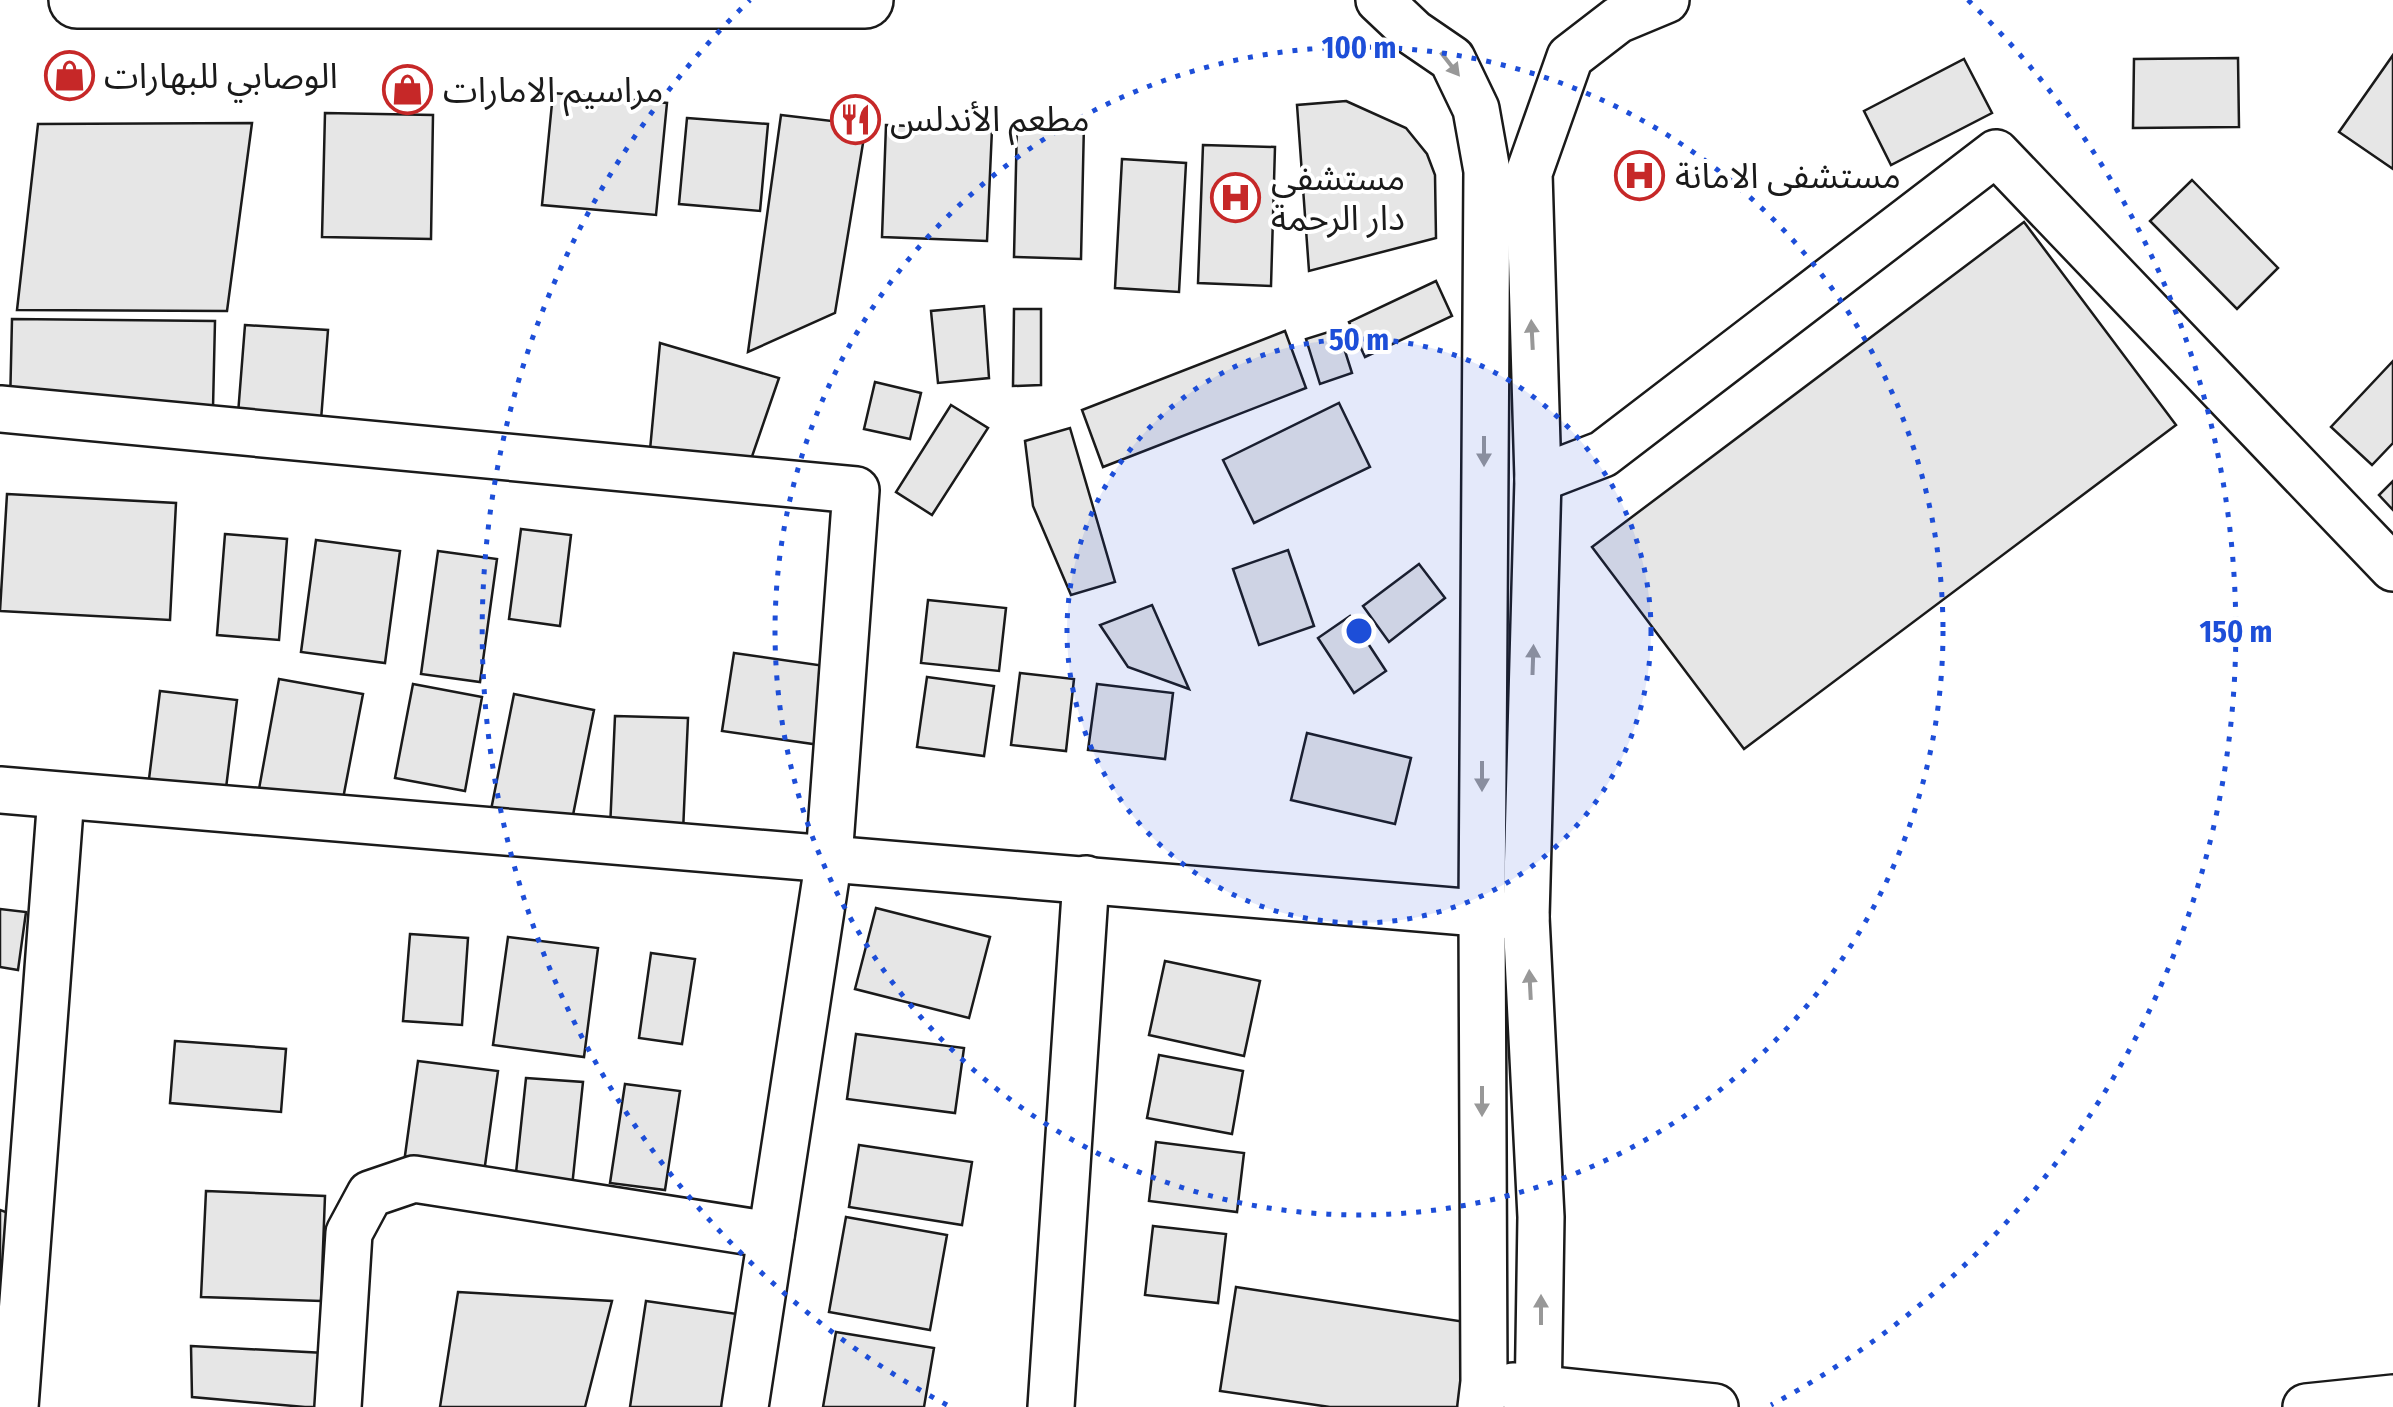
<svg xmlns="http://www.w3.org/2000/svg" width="2393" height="1407" viewBox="0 0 2393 1407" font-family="'Fira Sans Condensed','Noto Sans Arabic',sans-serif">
	<rect width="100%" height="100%" fill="#fff"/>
	<g fill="#e6e6e6" stroke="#1a1a1a" stroke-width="2.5">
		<path d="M2393 55V169L2339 132Z"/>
		<path d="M2238 58 2239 127 2133 128 2134 59Z"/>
		<path d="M1964 59 1992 113 1891 165 1864 111Z"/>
		<path d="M553 93 667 103 656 215 542 205Z"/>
		<path d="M1346 101 1406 128 1427 154 1435 175 1436 238 1309 271 1297 105Z"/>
		<path d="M325 113 433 115 431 239 322 237Z"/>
		<path d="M781 115 866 125 835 313 748 352Z"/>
		<path d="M687 118 768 124 760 211 679 204Z"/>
		<path d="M1017 122 1084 123 1081 259 1014 257Z"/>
		<path d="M252 123 227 311 17 310 38 124Z"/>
		<path d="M886 125 992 129 987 241 882 237Z"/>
		<path d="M1203 145 1275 147 1271 286 1198 283Z"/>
		<path d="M1122 159 1186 163 1179 292 1115 288Z"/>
		<path d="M2192 180 2278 268 2237 309 2150 221Z"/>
		<path d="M2024 222 2176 425 1744 749 1592 547Z"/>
		<path d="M1436 281 1452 316 1365 357 1349 322Z"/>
		<path d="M984 306 989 378 938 383 931 311Z"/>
		<path d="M1014 309H1041V385L1013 386Z"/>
		<path d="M12 319 215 321 213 408 10 406Z"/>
		<path d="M245 325 328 330 321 420 238 414Z"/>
		<path d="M1338 329 1352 373 1320 384 1306 339Z"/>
		<path d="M1285 331 1306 388 1103 467 1082 410Z"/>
		<path d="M660 343 779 378 747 471 650 450Z"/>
		<path d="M2393 361V443L2372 465 2331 427Z"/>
		<path d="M875 382 921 393 910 439 864 429Z"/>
		<path d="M1339 403 1370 467 1254 523 1223 460Z"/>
		<path d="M951 405 988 428 932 515 896 492Z"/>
		<path d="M1070 428 1115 582 1071 595 1033 506 1025 441Z"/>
		<path d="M2393 481V510L2379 495Z"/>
		<path d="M7 494 176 503 170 620 0 611Z"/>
		<path d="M521 529 571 535 560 626 509 619Z"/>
		<path d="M225 534 287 539 279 640 217 635Z"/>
		<path d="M316 540 400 551 385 663 301 652Z"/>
		<path d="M1288 550 1314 626 1259 645 1233 569Z"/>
		<path d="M438 551 497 559 480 682 421 674Z"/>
		<path d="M1419 564 1445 598 1389 642 1363 606Z"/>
		<path d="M928 600 1006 608 999 671 921 663Z"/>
		<path d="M1152 605 1189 689 1128 667 1100 625Z"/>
		<path d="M1350 616 1386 671 1354 693 1318 638Z"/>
		<path d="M734 653 832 667 820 745 722 731Z"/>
		<path d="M1020 673 1074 679 1066 751 1011 745Z"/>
		<path d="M927 677 994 686 984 756 917 747Z"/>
		<path d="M279 679 363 694 342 804 259 789Z"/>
		<path d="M413 684 482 697 465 791 395 778Z"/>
		<path d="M1097 684 1173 693 1165 759 1088 750Z"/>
		<path d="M160 691 237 700 225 796 148 787Z"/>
		<path d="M514 694 594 710 570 830 490 815Z"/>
		<path d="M615 716 688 718 683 832 610 829Z"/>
		<path d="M1307 733 1411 758 1395 824 1291 800Z"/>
		<path d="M876 908 990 937 969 1018 855 989Z"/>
		<path d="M0 909 26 912 18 970 0 967Z"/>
		<path d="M410 934 468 938 462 1025 403 1021Z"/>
		<path d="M508 937 598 948 584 1057 493 1045Z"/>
		<path d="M651 953 695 959 682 1044 639 1038Z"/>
		<path d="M1165 961 1260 981 1244 1056 1149 1035Z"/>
		<path d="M856 1034 964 1048 955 1113 847 1099Z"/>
		<path d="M175 1041 286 1049 281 1112 170 1103Z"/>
		<path d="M1159 1055 1243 1071 1232 1134 1147 1118Z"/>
		<path d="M418 1061 498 1071 483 1180 403 1170Z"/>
		<path d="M526 1078 583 1082 572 1187 515 1182Z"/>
		<path d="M625 1084 680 1091 665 1190 610 1183Z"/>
		<path d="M1156 1142 1244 1153 1237 1212 1149 1201Z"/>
		<path d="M859 1145 972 1162 962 1225 849 1207Z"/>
		<path d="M206 1191 325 1196 321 1301 201 1297Z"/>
		<path d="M0 1210 37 1224 0 1320Z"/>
		<path d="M846 1217 947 1235 930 1330 829 1312Z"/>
		<path d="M1153 1226 1226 1234 1218 1303 1145 1295Z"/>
		<path d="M1236 1287 1472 1323 1459 1407H1330L1220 1391Z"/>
		<path d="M458 1292 612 1301 585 1407H440Z"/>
		<path d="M646 1301 744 1315 731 1407H630Z"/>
		<path d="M836 1332 934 1348 924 1407H823Z"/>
		<path d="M191 1346 363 1355 360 1407H305L192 1397Z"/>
	</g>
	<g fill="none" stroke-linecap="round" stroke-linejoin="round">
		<defs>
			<g id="minor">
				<path d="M1379 0 1414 33 1452 59 1476 109 1487 171 1482 912 1484 1382 1481 1407"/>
				<path d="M0 409 856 490 829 858 745 1407"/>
				<path d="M1538 479 1603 454 1996 153 2393 568"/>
				<path d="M0 790 1526 917"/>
				<path d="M1513 1386 1715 1407"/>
				<path d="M15 1407 61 796"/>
				<path d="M338 1407 349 1233 370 1194 414 1179 771 1235"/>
				<path d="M1051 1407 1086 879"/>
				<path d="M1538 1407 1541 1217 1526 917 1538 479 1529 173 1570 57 1618 20 1666 0"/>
				<path d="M2306 1407 2393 1398"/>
			</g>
			<path id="major" d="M77 0H865"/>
		</defs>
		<use href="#minor" stroke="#1a1a1a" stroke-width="50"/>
		<use href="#major" stroke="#1a1a1a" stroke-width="60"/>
		<use href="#minor" stroke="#fff" stroke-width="45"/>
		<use href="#major" stroke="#fff" stroke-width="55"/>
	</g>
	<defs><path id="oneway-solid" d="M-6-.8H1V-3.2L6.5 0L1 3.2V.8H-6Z" transform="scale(2.5)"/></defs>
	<g fill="#989898">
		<use href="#oneway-solid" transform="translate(1450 64) rotate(52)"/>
		<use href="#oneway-solid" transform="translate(1532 335) rotate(-93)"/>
		<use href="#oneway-solid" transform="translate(1484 451) rotate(90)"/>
		<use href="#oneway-solid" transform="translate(1533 660) rotate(-88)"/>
		<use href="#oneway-solid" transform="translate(1482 776) rotate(90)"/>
		<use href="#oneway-solid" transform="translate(1530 985) rotate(-93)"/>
		<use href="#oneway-solid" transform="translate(1482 1101) rotate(90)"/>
		<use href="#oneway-solid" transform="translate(1541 1310) rotate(-90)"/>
	</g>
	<circle cx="1359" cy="631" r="292" fill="#1d4ed8" fill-opacity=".12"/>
	<g fill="none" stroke="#1d4ed8" stroke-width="5" stroke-dasharray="5 10">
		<circle cx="1359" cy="631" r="292"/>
		<circle cx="1359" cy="631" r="584"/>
		<path d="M947 1405A877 877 0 0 1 750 0M1968 0A877 877 0 0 1 1771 1405"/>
	</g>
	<defs>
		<symbol id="shop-ring" viewBox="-11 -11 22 22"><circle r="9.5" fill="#fff" stroke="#c62828" stroke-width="1.5"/><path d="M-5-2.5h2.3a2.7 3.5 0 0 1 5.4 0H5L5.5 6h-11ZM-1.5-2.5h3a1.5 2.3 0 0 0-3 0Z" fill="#c62828"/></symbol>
		<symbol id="restaurant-ring" viewBox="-11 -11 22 22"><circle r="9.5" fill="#fff" stroke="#c62828" stroke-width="1.5"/><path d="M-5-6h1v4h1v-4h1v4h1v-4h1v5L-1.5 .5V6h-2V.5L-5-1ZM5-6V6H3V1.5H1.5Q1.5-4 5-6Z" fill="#c62828"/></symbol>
		<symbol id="hospital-ring" viewBox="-11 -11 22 22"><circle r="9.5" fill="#fff" stroke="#c62828" stroke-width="1.5"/><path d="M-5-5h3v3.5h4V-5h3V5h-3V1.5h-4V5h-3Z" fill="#c62828"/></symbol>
	</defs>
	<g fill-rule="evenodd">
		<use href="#shop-ring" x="42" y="48" width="55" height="55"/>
		<use href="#shop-ring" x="380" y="62" width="55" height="55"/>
		<use href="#restaurant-ring" x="828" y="92" width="55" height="55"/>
		<use href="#hospital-ring" x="1612" y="148" width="55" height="55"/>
		<use href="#hospital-ring" x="1208" y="170" width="55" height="55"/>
	</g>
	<g text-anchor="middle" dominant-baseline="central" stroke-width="8" stroke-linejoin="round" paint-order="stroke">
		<g font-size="35" fill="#1a1a1a" stroke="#fff" text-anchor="start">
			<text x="104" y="76">الوصابي للبهارات</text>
			<text x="443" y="90">مراسيم الامارات</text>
			<text x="890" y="119">مطعم الأندلس</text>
			<text x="1675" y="176">مستشفى الامانة</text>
			<text x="1271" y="178">مستشفى<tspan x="1271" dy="40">دار الرحمة</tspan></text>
		</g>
	</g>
	<circle cx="1359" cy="631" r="15" fill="#1d4ed8" stroke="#fff" stroke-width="5"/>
	<g font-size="30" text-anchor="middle" font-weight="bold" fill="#1d4ed8" stroke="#fff" stroke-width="8" stroke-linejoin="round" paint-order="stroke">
		<text x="1359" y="58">100 m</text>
		<text x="1359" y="350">50 m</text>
		<text x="2236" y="642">150 m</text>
	</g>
</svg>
